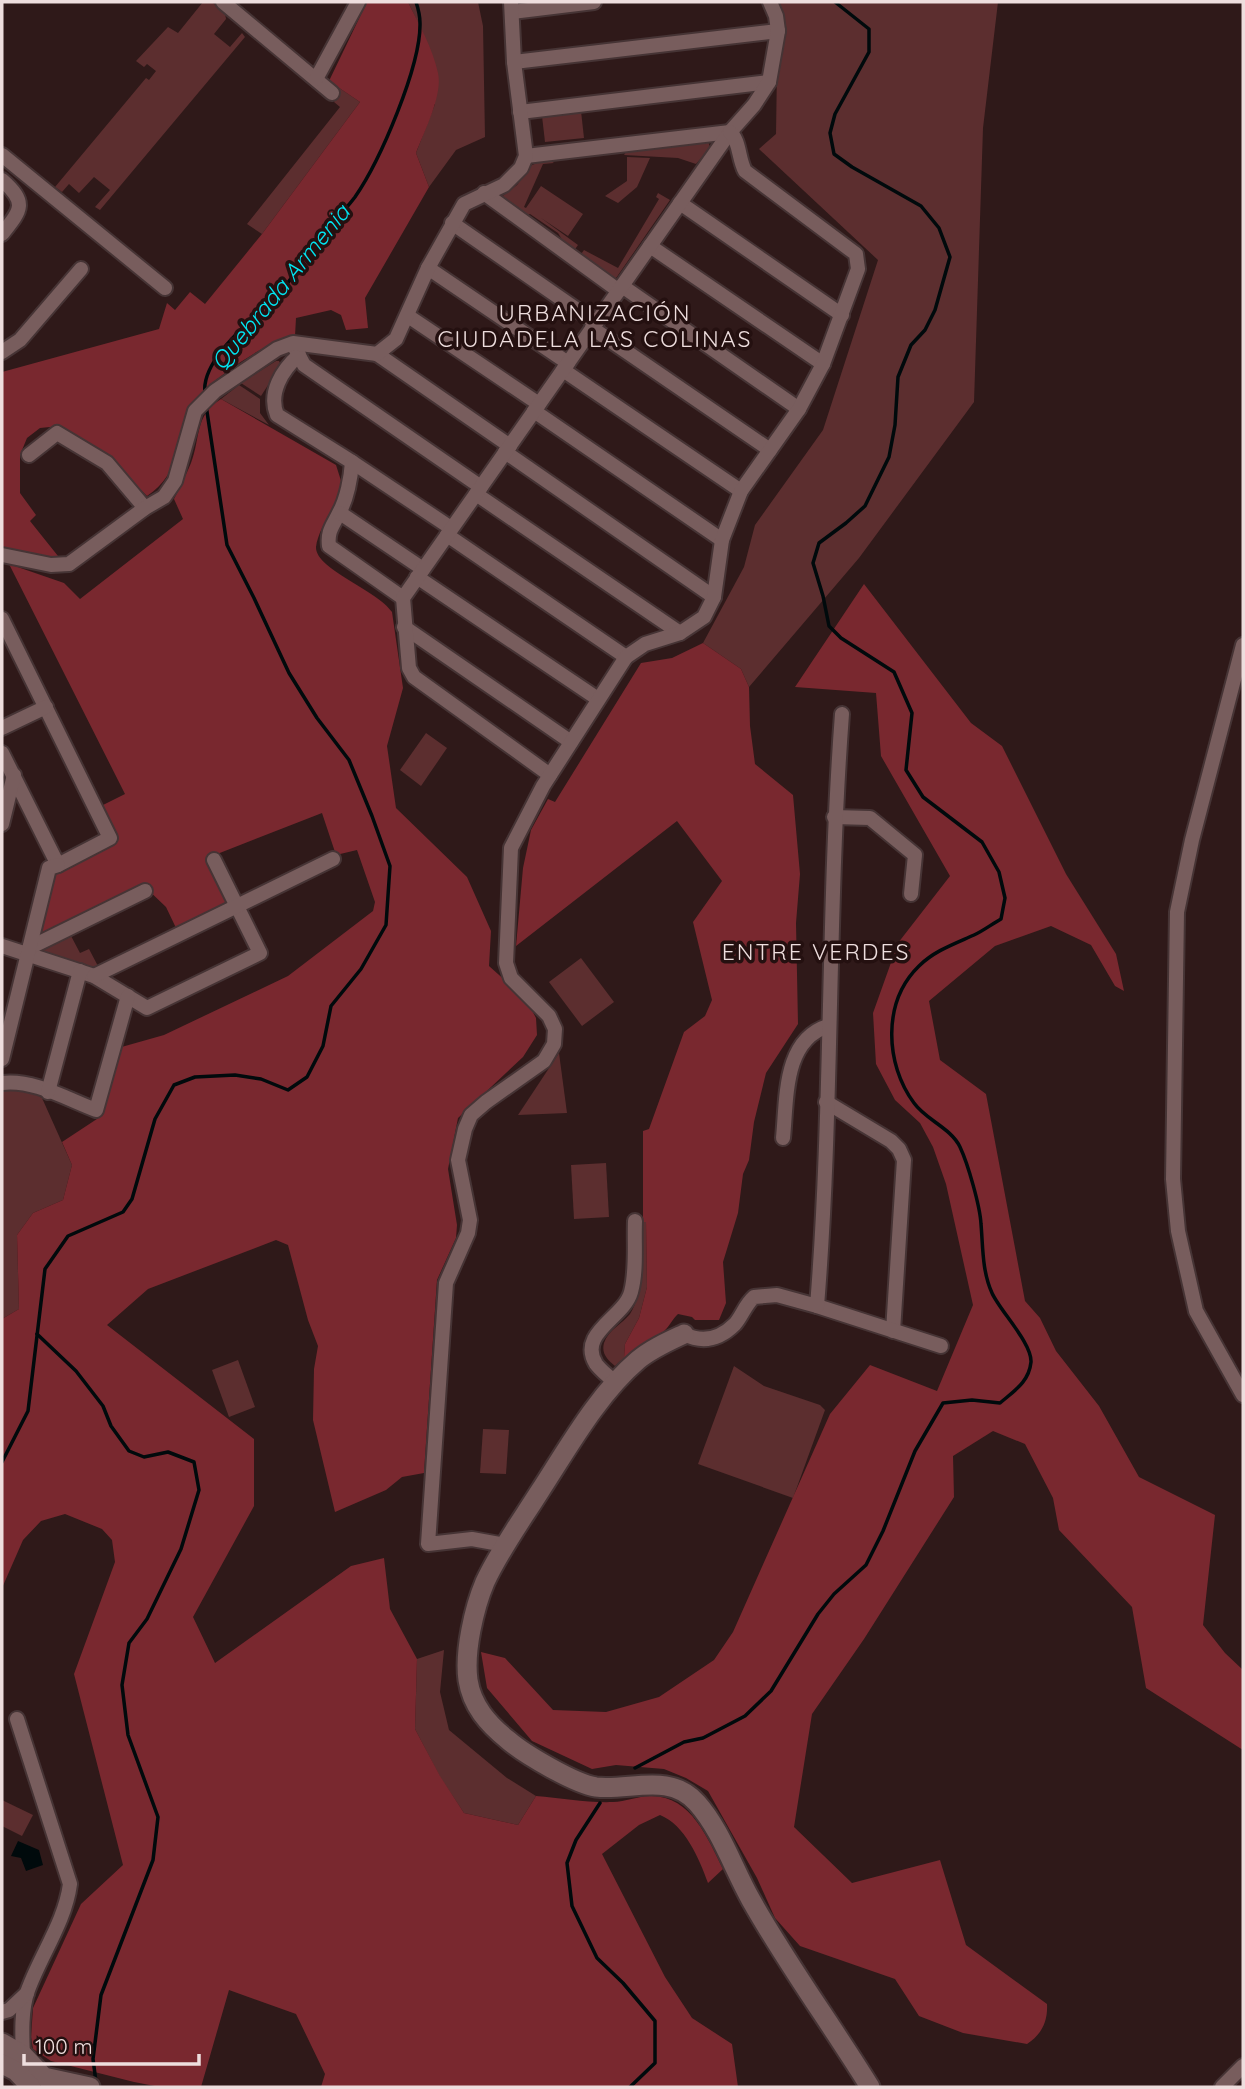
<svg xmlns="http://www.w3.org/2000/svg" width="1245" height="2089" viewBox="0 0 1245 2089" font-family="Quicksand,sans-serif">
	<rect width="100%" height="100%" fill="#2f1919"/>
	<g fill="#5c2e2f">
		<path d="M203 2H212L225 13 226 19 214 34 230 47 242 33 245 37 100 210 95 207 110 190 94 177 79 193 69 184 62 192 55 187 146 78 149 80 156 71 147 64 144 67 136 61 168 27 178 33Z"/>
		<path d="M408 2H478L483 26 485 137 456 150 429 187 416 153 435 104 423 33Z"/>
		<path d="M778 2H998L983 128 974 402 859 558 749 687 741 669 703 643 744 567 755 525 823 430 878 260 759 149 776 134Z"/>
		<path d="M338 87 360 102 262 234 247 224 340 107 334 102 336 97 334 91Z"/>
		<path d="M581 111 584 138 545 142 542 116Z"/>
		<path d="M708 140 710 148 696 164 678 158 624 155 626 152 697 144Z"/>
		<path d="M627 157 650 158 637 187 618 203 605 196 627 181Z"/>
		<path d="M548 159 554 163 543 164 524 207 526 208 541 186 583 214 568 236 541 218 578 245 573 252 566 246 558 233 530 214 526 216 500 198 517 185 532 165Z"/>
		<path d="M658 193 670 200 614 281 579 257 584 250 618 268 659 199 656 197Z"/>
		<path d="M276 361H279L281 365 261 396 241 383Z"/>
		<path d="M239 385 260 399V413L269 425 221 399Z"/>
		<path d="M426 733 447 748 421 786 400 770Z"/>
		<path d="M70 934 80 953 89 949 99 968 92 972 35 952Z"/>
		<path d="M581 958 614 1002 582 1026 549 982Z"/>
		<path d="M559 1053 567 1113 518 1115Z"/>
		<path d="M9 1090 31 1091 42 1098 72 1165 63 1200 33 1213 17 1235 19 1309 2 1319V1091Z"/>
		<path d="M606 1163 609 1217 574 1219 571 1165Z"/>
		<path d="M643 1222H646L647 1287 639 1318 625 1344 624 1358 615 1366C608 1360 601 1354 604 1343 608 1330 622 1324 630 1314 644 1293 642 1247 643 1222Z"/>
		<path d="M238 1360 255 1407 229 1417 212 1370Z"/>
		<path d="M734 1366 764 1386 820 1405 825 1410 793 1498 698 1464Z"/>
		<path d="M483 1429 509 1430 506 1474 480 1473Z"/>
		<path d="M444 1650 440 1692 449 1730 507 1778 536 1796 518 1825 464 1813 440 1777 415 1729 417 1659Z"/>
		<path d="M2 1800 33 1815 22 1836 2 1826Z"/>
	</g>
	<g fill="#79282f">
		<path d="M367 2H408C419 24 433 49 438 73 443 95 424 132 416 153L429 187 365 298 368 328 346 330 341 315 331 310 296 318 295 336C271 338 201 385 190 407 174 441 183 472 147 496L111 461 60 426 40 428 27 438 20 455V493L36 515 30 521 62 561 2 548V372L159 329 167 303 175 310 190 292 205 304 262 234 360 102 329 81Z"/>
		<path d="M221 399 336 465 343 487C336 505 318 529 316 547 315 569 377 590 392 612L403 688 387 746 396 808 467 877 491 931 489 966 526 999 536 1018 537 1035 523 1057 458 1118 448 1169 457 1225 456 1238 437 1280 424 1473 402 1477 386 1490 335 1512 313 1420 314 1369 318 1346 308 1320 288 1245 276 1240 148 1289 107 1325 254 1439V1506L193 1617 215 1663 351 1566 384 1558 390 1609 417 1659 415 1729 440 1776 464 1813 518 1825 536 1796C561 1798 588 1803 613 1802 625 1802 638 1796 650 1796 691 1795 708 1839 723 1869L708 1883C699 1858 685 1825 660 1815L639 1825 602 1854 665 1977 692 2018 732 2044 738 2087H321L325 2074 296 2014 229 1990 201 2087H160L134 2082 51 2061 33 2049 31 2037 33 2008 81 1904 123 1865 74 1674 115 1562 112 1540 102 1529 65 1514 41 1521 23 1540 2 1588V1319L19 1309 17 1235 33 1213 63 1200 72 1165 62 1142 103 1115 118 1048 164 1035 288 976 373 911 375 902 357 850 336 855 322 813 207 858 231 902 177 930 166 907 144 886 37 939 57 869 117 838 99 807 125 794 9 564 64 583 80 599 183 519 174 499C180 487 186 475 191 463 201 437 194 416 221 399Z"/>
		<path d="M864 584 971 723 1002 746 1066 874 1116 954 1124 991 1115 986 1091 945 1051 926 995 946 929 1001 940 1060 986 1094 1025 1301 1040 1318 1056 1351 1099 1406 1139 1477 1215 1515 1203 1625 1225 1653 1243 1670V1750L1146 1688 1132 1607 1059 1530 1053 1498 1025 1444 993 1431 953 1456 954 1497 864 1639 812 1714 794 1827 852 1883 940 1860 966 1945 1047 2004C1048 2022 1041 2035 1027 2044L963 2033 919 2016 895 1979 800 1946 775 1918 757 1878 708 1791 686 1778 664 1769 616 1765 592 1769 532 1741 487 1688 481 1652 505 1658 553 1710 606 1712 659 1697 714 1660 733 1632 830 1414 870 1365 937 1391 973 1305 946 1184 933 1147 920 1123 895 1100 876 1064 873 1013 898 943 950 876 881 756 876 693 795 687Z"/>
		<path d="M703 643 741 669 749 687 750 726 755 764 793 795 800 874 796 923 798 1024 766 1073 754 1122 749 1160 743 1174 738 1213 723 1262 726 1303 719 1320H695L692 1317 678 1314C673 1319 671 1323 667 1328 661 1336 635 1349 624 1358L625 1344 639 1318 647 1287 646 1222H643V1131L649 1129 684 1032 705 1016 712 1000 693 922 722 881 677 821 516 946 523 868 531 830 548 799 555 802 641 663 672 658Z"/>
	</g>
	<path fill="#000a0c" d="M18 1841 39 1850 43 1865 26 1871 21 1858 11 1856Z"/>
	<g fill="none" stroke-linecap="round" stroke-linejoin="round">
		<g stroke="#000a0c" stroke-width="3.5">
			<path d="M205 393C200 356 264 311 286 285 294 276 299 264 306 254 321 234 340 217 355 197 380 161 421 66 420 23 420 16 418 8 416 2"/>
			<path d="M37 1334 76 1371 103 1406 111 1426 129 1451 144 1457 168 1452 194 1462 199 1490 181 1549 147 1619 129 1643 122 1685 128 1735 158 1817 153 1860 101 1995 93 2059 96 2082"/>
			<path d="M2 1462 28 1411 45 1269 68 1236 123 1212 132 1199 155 1119 174 1085 195 1077 235 1075 261 1079 288 1090 307 1077 323 1046 331 1006 361 969 386 925 390 866 372 816 349 760 317 718 289 673 254 598 227 545 206 405"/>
			<path d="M635 1768 684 1742 703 1738 745 1716 771 1691 818 1614 834 1594 866 1565 883 1531 915 1451 943 1403 972 1400 1000 1403C1014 1391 1029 1382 1031 1362 1032 1343 1000 1311 992 1293 982 1271 983 1247 981 1224 980 1206 968 1164 960 1147 951 1128 926 1120 914 1103 885 1064 882 1002 919 966 934 951 954 944 974 935 983 931 992 924 1001 919L1005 898 999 872 982 842 923 797 906 770 912 713 894 672 841 638 829 626 823 596 813 563 819 543 846 523 865 506 889 457 895 425 898 377 911 345 925 330 935 310 950 257 939 228 921 206 852 167 834 154 830 133 835 114 869 52V29L835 2"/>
			<path d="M600 1803 576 1840 567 1863 572 1906 597 1958 623 1983 655 2021V2063L630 2087"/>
		</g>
		<defs>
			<g id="street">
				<path d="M223 2 332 93"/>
				<path d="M512 12 594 2"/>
				<path d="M514 62 778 31"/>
				<path d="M316 79 358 2"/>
				<path d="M520 112 769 82"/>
				<path d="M2 155 165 288"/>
				<path d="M526 156 730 132"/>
				<path d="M2 180C28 203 21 210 2 234"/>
				<path d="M484 193 619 291"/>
				<path d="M680 203 842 315"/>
				<path d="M452 223 596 323"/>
				<path d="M650 246 823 364"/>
				<path d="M428 268 568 363"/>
				<path d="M622 286 799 409"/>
				<path d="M408 316 539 404"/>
				<path d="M592 328 770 450"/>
				<path d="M295 348 304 365 481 487"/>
				<path d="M2 352 20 340 81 269"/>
				<path d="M377 354 510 446"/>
				<path d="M299 355C282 370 268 393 277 415L352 462C351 477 347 499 339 513 333 526 327 531 329 546L403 598"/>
				<path d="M563 370 741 491"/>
				<path d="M534 411 722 540"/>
				<path d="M505 452 714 597"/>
				<path d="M29 455 57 433 107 463 145 508"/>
				<path d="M352 462 451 528"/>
				<path d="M476 494 680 633"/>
				<path d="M340 513 423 569"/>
				<path d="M447 535 626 657"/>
				<path d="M2 555 51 565 69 564 145 508 164 497 175 481 195 411 215 391 277 349 293 343 377 354 396 339 428 268 464 204 504 185 521 168 526 156 514 62 511 2"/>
				<path d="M417 577 598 699"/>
				<path d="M2 619 110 838 58 865 2 753"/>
				<path d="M404 627 571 742"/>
				<path d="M1243 645 1192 840 1177 912 1173 1179 1178 1231 1196 1311 1243 1395"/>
				<path d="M2 728 46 707"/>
				<path d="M550 775 414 677 409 668 403 598 730 132 754 105 769 82 778 31 776 16 770 2"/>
				<path d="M834 817 870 818 915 855 911 894"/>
				<path d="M2 824 14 775"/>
				<path d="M2 946 94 976 147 1008 260 953 214 860"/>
				<path d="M29 948 145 891"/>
				<path d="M94 976 333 859"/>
				<path d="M2 1059 49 868 58 865"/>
				<path d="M2 1083C33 1079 67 1099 96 1110L128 996"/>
				<path d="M48 1092 80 971"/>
				<path d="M826 1102 891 1141 899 1149 904 1160 893 1331"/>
				<path d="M783 1138C787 1099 783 1040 828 1026"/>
				<path d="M817 1306 941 1346"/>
				<path d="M684 1334C702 1343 719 1340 735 1324 742 1316 745 1305 754 1297L777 1295 817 1306C833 1109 827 911 842 714"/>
				<path d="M616 1384C610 1377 601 1371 596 1364 577 1333 624 1318 631 1292 637 1270 634 1244 635 1221"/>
				<path d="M505 1545 472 1539 428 1544 446 1283 468 1233 470 1220 458 1160 465 1129 471 1115 486 1102 544 1061 554 1044 555 1029 549 1016 511 978 506 963 511 848 543 786 626 657 645 644 680 633 704 617 714 597 722 540 741 491 799 409 823 364 858 269 856 254 745 171C738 158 740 141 730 132"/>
				<path d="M17 1719 70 1884C65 1922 41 1954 28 1990 21 2009 22 2035 23 2055"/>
				<path d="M2 2012 9 2010 27 1993"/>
				<path d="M1222 2087 1243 2066"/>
			</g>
			<g id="secondary">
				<path d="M684 1334C667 1342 651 1349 638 1360 598 1394 568 1448 540 1491 521 1521 500 1550 485 1582 474 1608 464 1652 468 1680 472 1706 488 1724 508 1740 524 1754 575 1784 596 1787 630 1791 670 1772 697 1803 721 1830 733 1868 751 1900 787 1964 831 2024 870 2087"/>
				<path d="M2 2043 23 2055 44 2077 90 2087"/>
				<path d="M2 2064 16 2071 31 2087"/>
			</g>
		</defs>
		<use href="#street" stroke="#463435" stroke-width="18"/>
		<use href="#secondary" stroke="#463435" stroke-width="23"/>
		<use href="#street" stroke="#785d5d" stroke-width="14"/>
		<use href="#secondary" stroke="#785d5d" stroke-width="19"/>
	</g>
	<g text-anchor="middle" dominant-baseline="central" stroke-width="7" stroke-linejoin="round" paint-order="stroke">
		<g font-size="23" font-style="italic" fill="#00e5f2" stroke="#241010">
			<text transform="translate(280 287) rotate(-51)">Quebrada Armenia</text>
		</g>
		<g font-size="23" letter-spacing="2" fill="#eedede" stroke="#241010">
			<text x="595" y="312">URBANIZACIÓN<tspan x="595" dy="26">CIUDADELA LAS COLINAS</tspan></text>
			<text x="816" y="951">ENTRE VERDES</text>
		</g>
	</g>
	<rect width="1245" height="2089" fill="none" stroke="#eedede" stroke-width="7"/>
	<path d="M24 2054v10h175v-10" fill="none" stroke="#eedede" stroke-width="3.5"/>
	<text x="35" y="2054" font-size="21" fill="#eedede" stroke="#241010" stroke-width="5" paint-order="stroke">100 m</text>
</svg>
